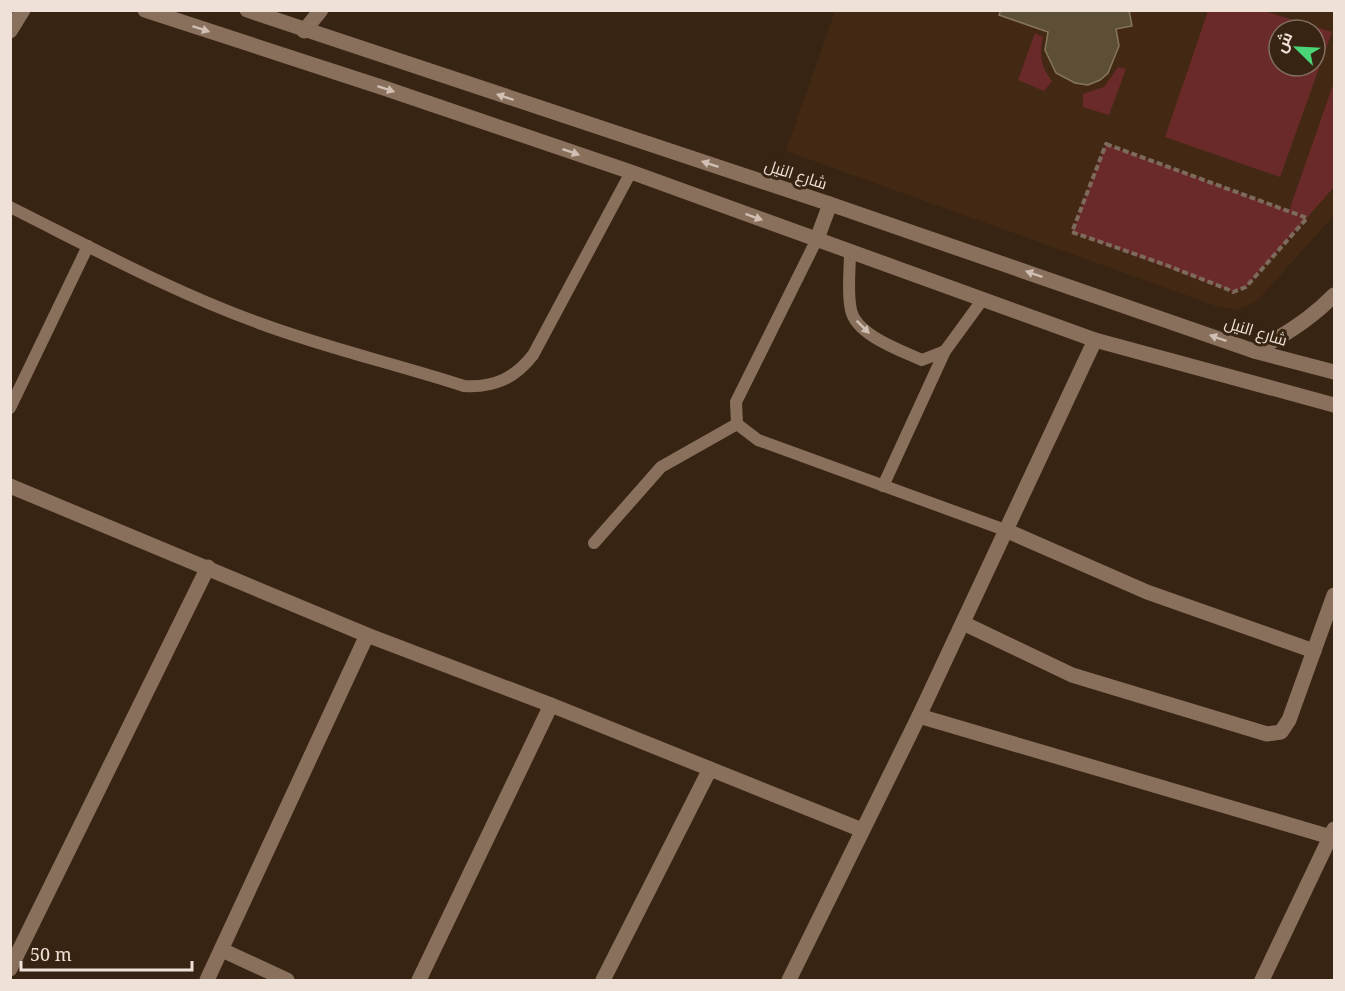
<svg xmlns="http://www.w3.org/2000/svg" width="1345" height="991" viewBox="0 0 1345 991" font-family="'Noto Serif',Cairo,serif">
	<rect width="100%" height="100%" fill="#382413"/>
	<path fill="#432913" fill-rule="evenodd" d="M835 11H1334V215L1260 298 1249 305 1236 310 1219 307 786 151ZM1279 30H1315V66H1279Z"/>
	<g fill="#6b2a2a" fill-rule="evenodd">
		<path d="M1208 11H1264L1332 32 1280 177 1165 137ZM1279 30H1315V66H1279Z"/>
		<path d="M1035 33 1043 37C1039 54 1041 68 1052 81L1044 91 1018 80Z"/>
		<path d="M1118 67 1126 69 1109 115 1083 107V94L1104 87Z"/>
		<path d="M1334 82V187L1246 287 1233 292 1072 232 1106 144 1289 211Z"/>
	</g>
	<path fill="#5d4e36" stroke="#86765d" stroke-width="1.5" d="M1001 10H1129L1132 26 1116 29 1119 46 1108 73 1100 80 1088 85 1075 83 1056 73 1045 50 1048 32 999 15Z"/>
	<g fill="none" stroke-linecap="round" stroke-linejoin="round">
		<path stroke="#7c6a5c" stroke-width="4" stroke-dasharray="6 3" stroke-linecap="butt" d="M1106 144 1307 218 1246 287 1233 292 1227 289 1166 265 1072 232Z"/>
		<g stroke="#88705d" stroke-width="12">
			<path d="M10 207C92 248 173 292 259 323 326 348 396 364 464 386 494 388 515 378 533 355L631 172"/>
			<path d="M817 239 736 402 737 424 758 440 1005 530"/>
			<path d="M850 252C850 270 847 293 851 310 856 335 900 350 922 360L945 351 983 299"/>
			<path d="M10 408 88 246"/>
			<path d="M883 486 945 351"/>
			<path d="M594 543 661 467 737 424"/>
		</g>
		<g stroke="#88705d" stroke-width="15">
			<path d="M304 31 321 10"/>
			<path d="M10 486 367 635 551 705 862 830"/>
			<path d="M1005 530 1147 592 1314 651"/>
			<path d="M963 623 1072 675 1267 734 1281 732 1289 720 1334 595"/>
			<path d="M919 716 1334 838"/>
			<path d="M222 950 287 980"/>
			<path d="M10 969 208 567"/>
			<path d="M207 980 367 635"/>
			<path d="M419 980 551 705"/>
			<path d="M603 980 710 769"/>
			<path d="M789 980 919 716 1095 340"/>
			<path d="M1262 980 1334 829"/>
		</g>
		<g stroke="#88705d" stroke-width="15">
			<path d="M145 10 384 88 631 172 1095 340 1334 405"/>
			<path d="M247 10 830 204 1254 351 1334 372"/>
			<path d="M10 31 23 10"/>
			<path d="M817 239 830 204"/>
			<path d="M1254 351C1284 336 1311 319 1334 295"/>
		</g>
	</g>
	<defs><path id="oneway-solid" d="M-6-.8H1V-3.2L6.5 0L1 3.2V.8H-6Z" transform="scale(1.5)"/></defs>
	<g fill="#d0bfb2">
		<use href="#oneway-solid" transform="translate(201 29) rotate(18)"/>
		<use href="#oneway-solid" transform="translate(386 89) rotate(18)"/>
		<use href="#oneway-solid" transform="translate(505 97) rotate(-162)"/>
		<use href="#oneway-solid" transform="translate(571 152) rotate(19)"/>
		<use href="#oneway-solid" transform="translate(710 164) rotate(-162)"/>
		<use href="#oneway-solid" transform="translate(754 217) rotate(20)"/>
		<use href="#oneway-solid" transform="translate(1034 274) rotate(-161)"/>
		<use href="#oneway-solid" transform="translate(863 327) rotate(45)"/>
		<use href="#oneway-solid" transform="translate(1218 338) rotate(-161)"/>
	</g>
	<g text-anchor="middle" dominant-baseline="central" stroke-width="6" stroke-linejoin="round" paint-order="stroke">
		<g font-size="16" fill="#efe1d7" stroke="#382413">
			<text transform="translate(796 174) rotate(18)">شارع النيل</text>
			<text transform="translate(1256 331) rotate(17)">شارع النيل</text>
		</g>
	</g>
	<rect width="1345" height="991" fill="none" stroke="#efe1d7" stroke-width="24"/>
	<g transform="translate(1297 48) rotate(294)"><circle r="28" fill="#382413" stroke="#817061" stroke-width="1.5"/>
	<path d="M0-4.5L10 22L0 15L-10 22Z" fill="#4ad677"/>
	<text y="-9" font-size="16" font-weight="bold" text-anchor="middle" fill="#efe1d7">ش</text>
	</g>
	<path d="M21 961v9h171v-9" fill="none" stroke="#efe1d7" stroke-width="3"/>
	<text x="30" y="961" font-size="18" fill="#efe1d7" stroke="#382413" stroke-width="4.5" paint-order="stroke">50 m</text>
</svg>
